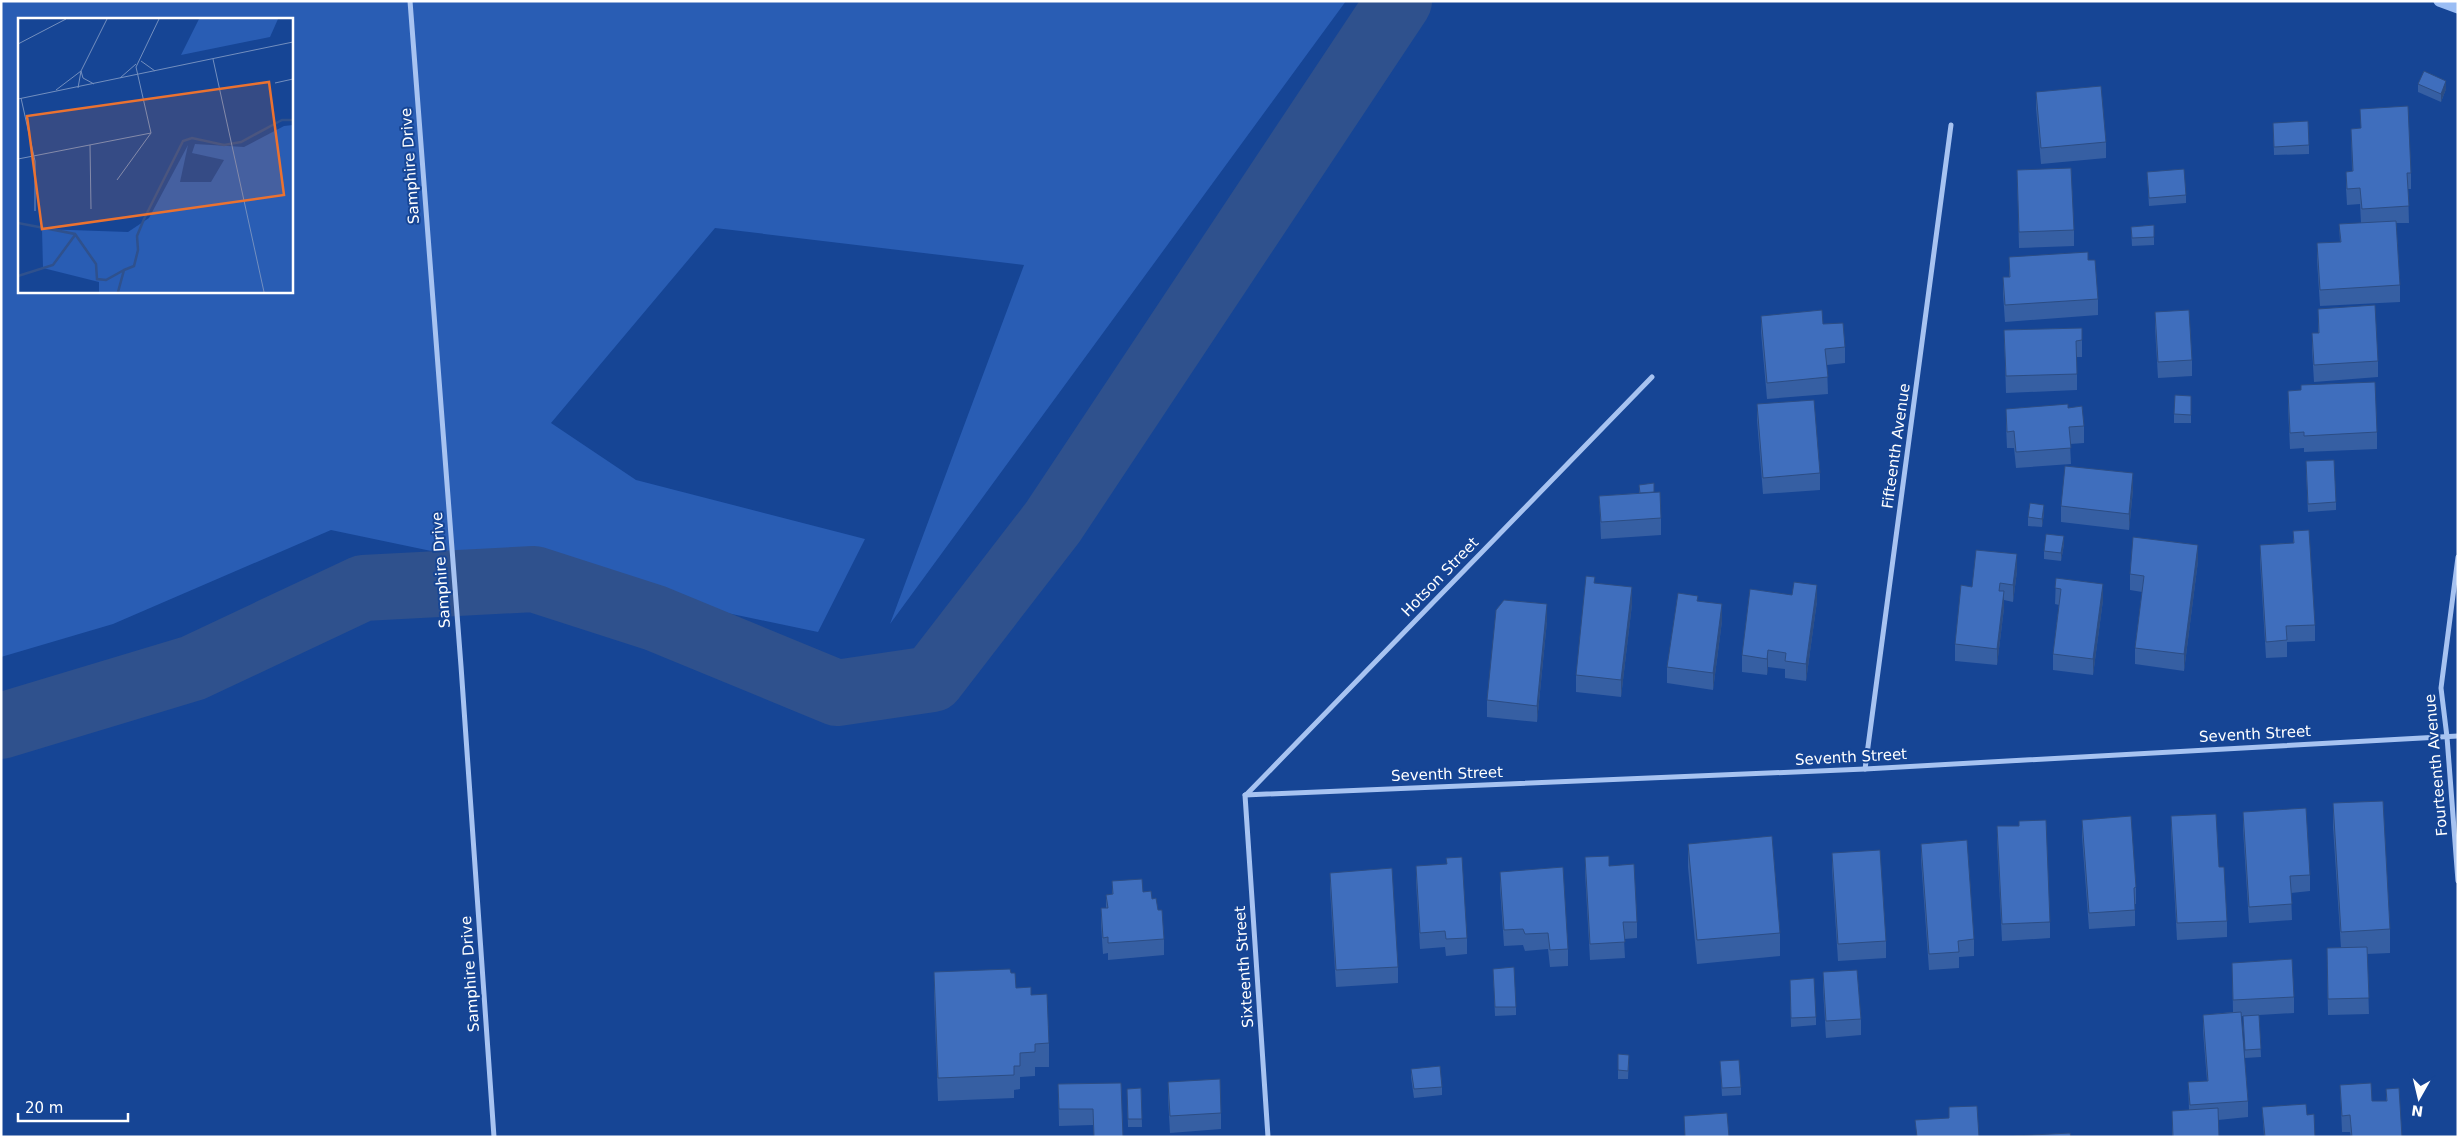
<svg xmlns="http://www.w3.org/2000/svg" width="2459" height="1138" viewBox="0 0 2459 1138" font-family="'DejaVu Sans',sans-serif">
	<rect width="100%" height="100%" fill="#164595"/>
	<path fill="#295db4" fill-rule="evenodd" d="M1 1H1346L890 624 1024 265 715 228 551 423 636 480 865 539 818 632 331 530 113 624 1 657ZM19 19H291V291H19Z"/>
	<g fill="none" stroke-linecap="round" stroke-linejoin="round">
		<path stroke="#9abdf4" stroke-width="11" d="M2439 1 2458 8"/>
		<path stroke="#2f518d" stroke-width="66" d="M1 726 193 668 363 588 534 579 655 618 837 693 932 679 1053 522 1399 1"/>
		<g stroke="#a7c3f1" stroke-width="5">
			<path d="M410 1 461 666 494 1137"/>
			<path d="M2458 557 2441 688 2447 737 2458 881"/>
			<path d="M1865 769 1951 125"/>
			<path d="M1245 795 1865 769 2458 736"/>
			<path d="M1245 795 1268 1137"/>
			<path d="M1246 795 1652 377"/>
		</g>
	</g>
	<g fill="#365fa3">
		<path d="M2418 84 2446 89 2441 102 2418 92Z"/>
		<path d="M2036 92 2106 142V158L2041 164 2036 108Z"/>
		<path d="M2360 109 2411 173V189H2408L2409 223H2396L2400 285V302L2320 306 2317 260V243L2340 242 2339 224 2361 223 2360 204 2347 205 2346 188V172L2352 171 2351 129 2361 128Z"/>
		<path d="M2273 123 2309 145V154L2274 155Z"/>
		<path d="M2017 170 2074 230V246L2019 248Z"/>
		<path d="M2147 172 2186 195V203L2149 206Z"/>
		<path d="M2154 225V245L2132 246 2131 227Z"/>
		<path d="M2009 257 2088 260 2098 299V315L2005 322 2003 294V277H2009Z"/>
		<path d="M2318 309 2378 361V377L2314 382 2312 349V333H2318Z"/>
		<path d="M2155 312 2192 360V376L2158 378 2155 328Z"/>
		<path d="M1761 316 1823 324 1845 347V363L1827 365 1828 394 1767 399 1761 332Z"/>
		<path d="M2082 328V357H2077V390L2006 393 2004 330Z"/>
		<path d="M2301 385 2377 432V449L2304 452V448L2290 449 2288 407V391L2301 390Z"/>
		<path d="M1757 404 1820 473V490L1763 494 1757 420Z"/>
		<path d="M2191 405V423H2174V414Z"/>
		<path d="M2068 408 2084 426V443L2070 444 2071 464 2016 468 2014 448H2007L2006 426V409Z"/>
		<path d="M2306 470 2336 502V510L2308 512Z"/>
		<path d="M1639 485 1654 492 1661 518V535L1601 539 1599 496 1639 493Z"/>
		<path d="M2133 490 2129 530 2061 522V506Z"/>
		<path d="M2044 513 2042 527 2028 526V517Z"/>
		<path d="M2293 531 2315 625V641L2287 642V657L2266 658 2260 561V545L2293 543Z"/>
		<path d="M2064 544 2061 561 2044 559V551Z"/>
		<path d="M2198 561 2184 671 2135 664V648L2142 592 2130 590V574Z"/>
		<path d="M2017 571 2013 602 2004 600V608L1997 665 1955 661V644L1972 587Z"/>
		<path d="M2056 578 2103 600 2093 675 2053 670V654L2059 605 2055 604Z"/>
		<path d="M1595 583 1632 604 1621 697 1576 692V675Z"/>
		<path d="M1698 601 1722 621 1713 690 1667 683V667Z"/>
		<path d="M1817 601 1806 681 1785 678V669L1768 667 1767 675 1742 672V655Z"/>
		<path d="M1547 621 1537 722 1487 717V700Z"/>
		<path d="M2333 803 2390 929V953L2367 954 2369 1014 2328 1015 2327 965 2341 948 2333 827Z"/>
		<path d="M2243 812 2310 875V891L2291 893 2292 920 2249 923 2243 829Z"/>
		<path d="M2171 816 2219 867 2227 921V937L2177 940 2171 833Z"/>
		<path d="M2082 820 2136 887V904H2135V926L2089 929 2082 837Z"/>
		<path d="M1997 826 2050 922V938L2002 941 1997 843Z"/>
		<path d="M1688 844 1780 933V956L1697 964 1688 867Z"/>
		<path d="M1921 844 1974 939V956L1959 957V968L1929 970 1921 860Z"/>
		<path d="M1832 853 1886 941V958L1838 961 1832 869Z"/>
		<path d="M1585 857 1609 866 1637 922V938L1624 939 1625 958 1590 960 1585 873Z"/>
		<path d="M1416 866 1467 938V954L1446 956 1445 947 1420 949 1416 882Z"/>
		<path d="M1500 872 1568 949V966L1550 967 1548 949 1525 951 1523 945 1504 946 1500 888Z"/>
		<path d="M1330 873 1398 967V983L1336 987 1330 889Z"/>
		<path d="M1112 881 1143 892 1152 899 1158 910 1164 939V955L1108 960V953L1103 954 1101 925V908H1106V895H1112Z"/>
		<path d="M2232 963 2294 997V1013L2259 1015 2261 1057 2245 1058 2243 1016H2241L2248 1101V1117L2218 1120 2219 1137H2172V1111L2189 1110 2188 1082 2207 1081 2203 1031V1015L2233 1012Z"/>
		<path d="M1493 969 1516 1007V1015L1495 1016Z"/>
		<path d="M934 972 1011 973 1016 988 1031 995 1049 1043V1067H1035V1076L1020 1077V1089L1014 1090V1098L938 1101 934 996Z"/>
		<path d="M1823 972 1861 1019V1035L1826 1038 1823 988Z"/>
		<path d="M1790 988 1816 1017V1025L1791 1027Z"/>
		<path d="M1618 1054 1629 1055 1628 1079H1618Z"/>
		<path d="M1720 1061 1741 1087V1095L1722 1096Z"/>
		<path d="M1411 1069 1442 1087V1095L1414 1098 1411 1077Z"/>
		<path d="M1168 1082 1221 1113V1129L1170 1133 1168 1098Z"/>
		<path d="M1121 1083 1123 1137H1094L1093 1125 1059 1126 1058 1084Z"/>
		<path d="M2340 1085 2372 1101H2386V1089L2402 1137H2351L2350 1132H2342Z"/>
		<path d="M1141 1088 1142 1127H1128L1127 1089Z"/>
		<path d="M2262 1107 2307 1115 2315 1137H2264Z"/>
	</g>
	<g fill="#2c4d84">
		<path d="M2446 81V89L2441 102V94Z"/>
		<path d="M2133 473V490L2129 530V514Z"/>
		<path d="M2044 505V513L2042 527V519Z"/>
		<path d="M2064 536V544L2061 561V553Z"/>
		<path d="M2198 545V561L2184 671V654Z"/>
		<path d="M2017 554V571L2013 602V585Z"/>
		<path d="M2103 584V600L2093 675V659Z"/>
		<path d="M1817 585V601L1806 681V664Z"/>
		<path d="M1632 587V604L1621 697V680Z"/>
		<path d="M2004 591V608L1997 665V649Z"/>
		<path d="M1547 604V621L1537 722V706Z"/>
		<path d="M1722 604V621L1713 690V673Z"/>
		<path d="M1768 650V667L1767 675V659Z"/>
	</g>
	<g fill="#3f6ebd" stroke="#2c4d84">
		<path d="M2424 71 2446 81 2441 94 2418 84Z"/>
		<path d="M2101 86 2106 142 2041 148 2036 92Z"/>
		<path d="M2408 106 2411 173H2407L2409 206 2362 209 2360 188 2347 189 2346 172 2353 171 2351 129 2361 128 2360 109Z"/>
		<path d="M2308 121 2309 145 2274 147 2273 123Z"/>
		<path d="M2071 168 2074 230 2019 232 2017 170Z"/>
		<path d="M2184 169 2186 195 2149 198 2147 172Z"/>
		<path d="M2396 221 2400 285 2320 290 2317 243 2341 242 2339 224Z"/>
		<path d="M2154 225V237L2132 238 2131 227Z"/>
		<path d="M2088 252V260H2095L2098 299 2005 305 2003 277H2010L2009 257Z"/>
		<path d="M2375 305 2378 361 2314 365 2312 333H2319L2318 309Z"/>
		<path d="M1822 310 1823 324 1843 323 1845 347 1825 349 1828 377 1767 383 1761 316Z"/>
		<path d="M2189 310 2192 360 2158 362 2155 312Z"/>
		<path d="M2082 328V340L2076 341 2077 374 2006 376 2004 330Z"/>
		<path d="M2375 382 2377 432 2304 436V432L2290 433 2288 391 2301 390V385Z"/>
		<path d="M2175 395 2191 396V415L2174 414Z"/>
		<path d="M1814 400 1820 473 1763 478 1757 404Z"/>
		<path d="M2068 404V408L2082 406 2084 426 2069 427 2071 448 2016 452 2014 431 2007 432 2006 409Z"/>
		<path d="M2334 460 2336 502 2308 504 2306 461Z"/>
		<path d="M2065 466 2133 473 2129 514 2061 506Z"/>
		<path d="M1654 483V492L1640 493 1639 485Z"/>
		<path d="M1660 492 1661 518 1601 522 1599 496Z"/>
		<path d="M2030 503 2044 505 2042 519 2028 517Z"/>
		<path d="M2309 530 2315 625 2286 626 2287 640 2266 642 2260 545 2294 543 2293 531Z"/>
		<path d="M2046 534 2064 536 2061 553 2044 551Z"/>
		<path d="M2133 537 2198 545 2184 654 2135 648 2144 576 2130 574Z"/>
		<path d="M1976 550 2017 554 2013 585 2000 583 1999 591H2004L1997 649 1955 644 1961 585 1972 587Z"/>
		<path d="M1586 576 1595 577 1594 583 1632 587 1621 680 1576 675Z"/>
		<path d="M2056 578 2103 584 2093 659 2053 654 2061 589 2055 588Z"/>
		<path d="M1794 582 1817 585 1806 664 1785 661 1786 653 1768 650 1767 659 1742 655 1750 589 1792 595Z"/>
		<path d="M1678 593 1698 596 1697 601 1722 604 1713 673 1667 667Z"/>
		<path d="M1504 600 1547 604 1537 706 1487 700 1496 610Z"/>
		<path d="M2383 801 2390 929 2341 932 2333 803Z"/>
		<path d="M2306 808 2310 875 2290 876 2292 904 2249 907 2243 812Z"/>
		<path d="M2216 814 2219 867H2224L2227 921 2177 923 2171 816Z"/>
		<path d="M2131 816 2136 887 2134 888 2135 910 2089 913 2082 820Z"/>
		<path d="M2046 820 2050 922 2002 924 1997 826H2019V821Z"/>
		<path d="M1772 836 1780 933 1697 940 1688 844Z"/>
		<path d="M1967 840 1974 939 1958 941 1959 952 1929 954 1921 844Z"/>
		<path d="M1880 850 1886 941 1838 944 1832 853Z"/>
		<path d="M1609 856V866L1634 864 1637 922H1623L1625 942 1590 944 1585 857Z"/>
		<path d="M1462 857 1467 938 1446 939 1445 931 1420 933 1416 866 1447 864 1446 858Z"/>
		<path d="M1563 867 1568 949 1550 950 1548 933 1525 934 1523 929 1504 930 1500 872Z"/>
		<path d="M1392 868 1398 967 1336 970 1330 873Z"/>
		<path d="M1142 879 1143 892 1151 891 1152 899 1156 898 1158 910H1162L1164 939 1108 943V937L1103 938 1101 908H1108L1106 895 1113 894 1112 881Z"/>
		<path d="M2367 947 2369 998 2328 999 2327 948Z"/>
		<path d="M2292 959 2294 997 2233 1000 2232 963Z"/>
		<path d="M1514 967 1516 1007H1495L1493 969Z"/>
		<path d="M1010 969 1011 973H1015L1016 988 1031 987V995L1047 994 1049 1043 1035 1044V1052L1020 1053V1066H1014V1075L938 1078 934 972Z"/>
		<path d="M1857 970 1861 1019 1826 1021 1823 972Z"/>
		<path d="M1814 978 1816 1017 1791 1018 1790 980Z"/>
		<path d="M2241 1012 2248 1101 2190 1105 2188 1082 2208 1081 2203 1015Z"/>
		<path d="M2259 1015 2261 1049 2245 1050 2243 1016Z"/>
		<path d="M1618 1054 1629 1055 1628 1071 1618 1070Z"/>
		<path d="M1739 1060 1741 1087 1722 1088 1720 1061Z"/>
		<path d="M1440 1066 1442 1087 1414 1089 1411 1069Z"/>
		<path d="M1220 1079 1221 1113 1170 1116 1168 1082Z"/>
		<path d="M1121 1083 1123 1137H1094L1093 1109H1059L1058 1084Z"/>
		<path d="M2371 1083 2372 1101H2387L2386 1089 2399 1088 2402 1137H2352L2350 1115 2342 1116 2340 1085Z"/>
		<path d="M1141 1088 1142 1119H1128L1127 1089Z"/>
		<path d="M2306 1104 2307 1115 2314 1114 2315 1137H2265L2262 1107Z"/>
		<path d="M1977 1106 1979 1137H1917L1915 1120 1949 1118V1107Z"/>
		<path d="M2218 1108 2219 1137H2173L2172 1111Z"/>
		<path d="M1727 1113 1729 1137H1685L1684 1116Z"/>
		<path d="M2070 1133 2071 1137H2014V1136Z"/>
	</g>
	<g text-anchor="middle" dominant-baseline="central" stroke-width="4" stroke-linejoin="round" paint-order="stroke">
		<g font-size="15" fill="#fff" stroke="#164595">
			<text transform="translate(410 166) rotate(-94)">Samphire Drive</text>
			<text transform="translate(1896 446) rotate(-82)">Fifteenth Avenue</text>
			<text transform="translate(441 570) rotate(-94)">Samphire Drive</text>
			<text transform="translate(1440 577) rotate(-46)">Hotson Street</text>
			<text transform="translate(2255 734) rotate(-3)">Seventh Street</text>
			<text transform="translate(1851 757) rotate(-3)">Seventh Street</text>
			<text transform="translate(2436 765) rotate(-95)">Fourteenth Avenue</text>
			<text transform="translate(1447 774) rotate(-2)">Seventh Street</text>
			<text transform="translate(1244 967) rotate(-94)">Sixteenth Street</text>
			<text transform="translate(470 974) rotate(-94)">Samphire Drive</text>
		</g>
	</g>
	<g transform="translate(18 18)">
		<rect width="275" height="275" fill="#164595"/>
		<path d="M181 1H260L252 19 163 37ZM275 107V274H81V264L25 250 24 211 110 214 131 200 170 127 162 164H193L206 142 174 135 177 126 226 129 266 108Z" fill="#295db4"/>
		<path fill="none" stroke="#2f518d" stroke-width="2.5" d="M0 205 57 216 78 246 79 261 88 262 106 252M0 258 35 247 57 217M100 274 106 252 116 248 120 232 119 218 126 201 165 123 174 120 206 127 223 124 264 102H275"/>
		<path fill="none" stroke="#738fbf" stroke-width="1" d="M0 26 48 1M195 41 246 274M123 43 137 53M102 60 118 46M257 65 275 61M60 70 63 53 89 1M38 72 63 53 65 60 76 66M3 80 17 143V193M0 81 275 24M133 115 118 49 141 1M72 127 73 191M0 141 133 115M99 162 133 115"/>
		<path fill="#eb7230" fill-opacity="0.15" stroke="#eb7230" stroke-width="2.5" d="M251 64 266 177 24 211 9 98Z"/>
		<rect width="275" height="275" fill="none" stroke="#fff" stroke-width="2.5"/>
	</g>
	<rect width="2459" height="1138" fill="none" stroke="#ffffff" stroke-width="5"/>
	<g transform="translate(2419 1098) rotate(188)" stroke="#164595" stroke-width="4" paint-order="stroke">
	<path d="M0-4L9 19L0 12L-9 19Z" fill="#ffffff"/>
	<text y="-8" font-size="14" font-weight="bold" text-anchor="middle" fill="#ffffff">N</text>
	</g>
	<path d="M18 1113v8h110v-8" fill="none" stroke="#ffffff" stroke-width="2.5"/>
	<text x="25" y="1113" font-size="15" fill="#ffffff" stroke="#164595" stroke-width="4" paint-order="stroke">20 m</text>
</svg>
